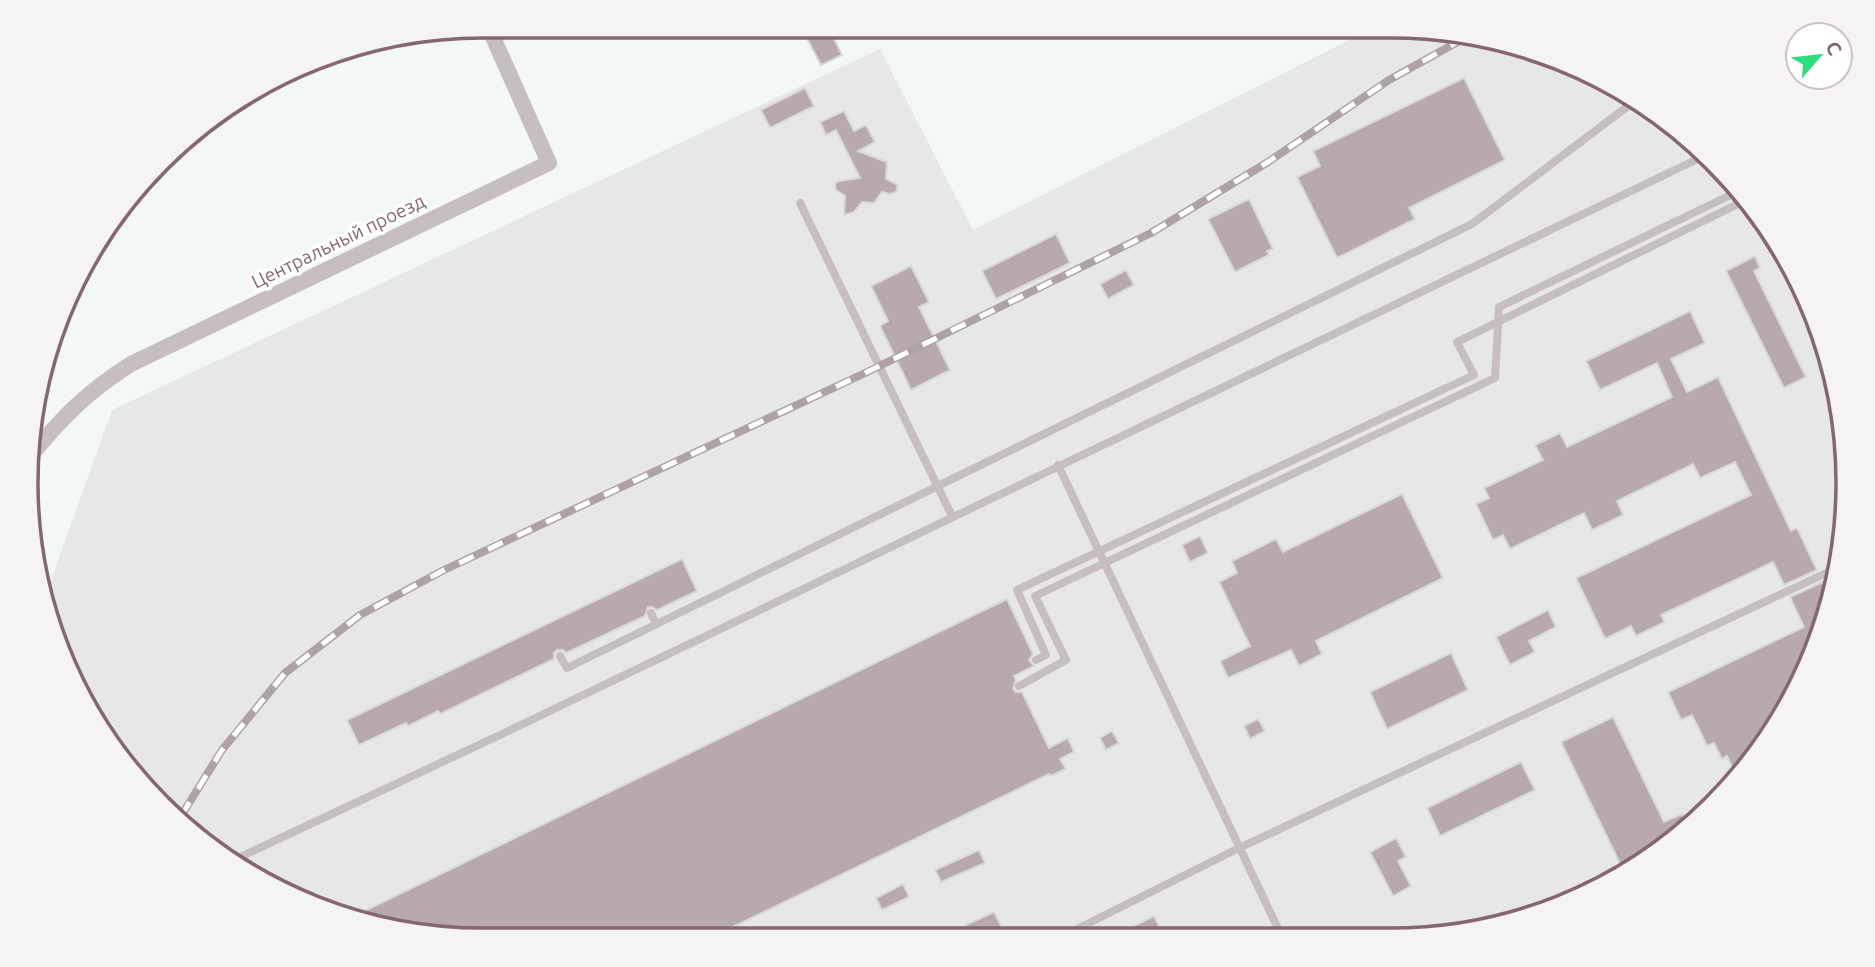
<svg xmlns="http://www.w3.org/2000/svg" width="1875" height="967" viewBox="0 0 1875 967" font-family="Ubuntu,sans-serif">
	<rect width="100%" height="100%" fill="#f4f7f7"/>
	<path fill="#e8e7e8" d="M1375 27H1421L1509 42 1594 74 1670 121 1736 182 1788 255 1825 337 1845 424 1848 514 1833 602 1801 686 1736 785 1646 863 1566 906 1452 937 454 940 365 925 281 893 140 785 61 659 46 594 112 410 880 49 973 230Z"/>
	<g fill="#b7a9ae" stroke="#d7d8d9" stroke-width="2">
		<path d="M801 27H828L842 55 821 65Z"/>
		<path d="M1464 78 1505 160 1409 208 1415 219 1337 258 1297 177 1320 166 1313 151Z"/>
		<path d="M805 88 814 106 770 128 761 110Z"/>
		<path d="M844 111 854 131 866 125 875 142 858 151 887 162 886 179 898 185 896 192 890 194 882 192 874 203 862 202 854 212 844 215 845 196 836 190 835 183 839 181 860 178 836 130 826 135 820 122Z"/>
		<path d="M1249 199 1273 249 1267 251 1269 255 1235 272 1208 219Z"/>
		<path d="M1056 234 1070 263 996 299 982 271Z"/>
		<path d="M1755 256 1760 268 1754 271 1806 377 1784 388 1726 271Z"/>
		<path d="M911 266 929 302 919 307 950 370 911 390 880 326 888 321 871 286Z"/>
		<path d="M1126 270 1134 285 1108 299 1100 284Z"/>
		<path d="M1690 311 1705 343 1671 359 1687 392 1718 377 1791 531 1797 528 1817 570 1784 585 1773 562 1661 615 1665 622 1636 636 1631 626 1605 639 1576 578 1751 495 1735 462 1700 478 1693 464 1617 501 1623 515 1592 530 1584 513 1510 549 1503 535 1493 540 1476 504 1489 498 1484 488 1543 460 1535 445 1560 433 1567 447 1672 397 1657 363 1600 390 1586 361Z"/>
		<path d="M1402 494 1443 578 1316 641 1322 654 1299 666 1291 650 1228 678 1220 661 1250 646 1219 582 1237 573 1232 561 1276 539 1283 552Z"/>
		<path d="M1200 536 1208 553 1190 562 1182 545Z"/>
		<path d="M682 559 697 591 657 610 652 607H648L645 616 566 653 563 650H557L554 653V659L440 714 438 711 408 726 406 723 359 745 347 720Z"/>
		<path d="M1823 582 1833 603 1801 686 1738 780 1727 756 1722 759 1714 743 1707 746 1692 715 1681 720 1668 692 1804 627 1790 597Z"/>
		<path d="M1007 599 1033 654 1029 660 1034 666 1014 676 1016 680 1013 689 1016 692H1022L1049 748 1068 738 1074 752 1060 759 1066 769 1050 776 1049 774 708 939 454 940 365 925 348 919Z"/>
		<path d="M1548 610 1556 627 1529 641 1535 652 1510 665 1496 637Z"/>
		<path d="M1451 653 1468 690 1387 729 1370 692Z"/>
		<path d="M1613 717 1664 822 1682 814 1688 827 1646 863 1625 874 1561 742Z"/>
		<path d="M1258 719 1265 731 1250 739 1244 726Z"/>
		<path d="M1112 731 1119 743 1106 750 1100 738Z"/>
		<path d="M1521 762 1535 790 1440 836 1427 808Z"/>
		<path d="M1396 838 1406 857 1398 861 1411 886 1393 896 1370 852Z"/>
		<path d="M979 850 985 863 941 882 935 870Z"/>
		<path d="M903 884 909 897 882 910 876 898Z"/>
		<path d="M994 912 1007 938H938Z"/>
		<path d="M1154 916 1165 938H1110Z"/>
	</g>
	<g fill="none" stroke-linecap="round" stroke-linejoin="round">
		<g stroke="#c7bec1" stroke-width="8">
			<path d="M800 203 952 516"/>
			<path d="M1058 465 1282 937"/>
			<path d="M651 613 656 624"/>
			<path d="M236 859 502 734 1706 155"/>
			<path d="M1077 929 1239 848 1839 567"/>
		</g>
		<path stroke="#c7bec1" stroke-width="16" d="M33 453C63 416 90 390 131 364L549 163 488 26"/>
		<defs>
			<path id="rail" d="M181 816 222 750 285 673 360 615 444 570 863 374 1151 233 1268 162 1389 80 1470 35"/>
		</defs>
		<use href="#rail" stroke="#aea2a6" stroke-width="8"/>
		<use href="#rail" stroke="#fff" stroke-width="5" stroke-dasharray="16" stroke-linecap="butt"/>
		<g stroke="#c7bec1" stroke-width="8">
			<path d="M560 656 567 668 1472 224 1636 100"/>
			<path d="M1036 660 1046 655 1017 590 1474 375 1457 342 1748 199"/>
			<path d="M1019 686 1066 660 1035 596 1495 378 1499 307 1741 190"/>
		</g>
	</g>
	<g text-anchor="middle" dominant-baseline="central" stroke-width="7" stroke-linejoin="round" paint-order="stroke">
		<g font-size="19" fill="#856771" stroke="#fff">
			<text transform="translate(338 241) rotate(-26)">Центральный проезд</text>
		</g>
	</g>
	<path d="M0 0H1875V967H0ZM483 38H1391A445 445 0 0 1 1836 483V483A445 445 0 0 1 1391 928H483A445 445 0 0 1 38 483V483A445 445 0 0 1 483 38Z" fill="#f5f3f4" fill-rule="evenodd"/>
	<path fill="none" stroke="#856771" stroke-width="3.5" d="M483 38H1391A445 445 0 0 1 1836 483V483A445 445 0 0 1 1391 928H483A445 445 0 0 1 38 483V483A445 445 0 0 1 483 38Z"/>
	<g transform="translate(1819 56) rotate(62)"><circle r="33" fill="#ffffff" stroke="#cec2c6" stroke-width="2"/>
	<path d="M0-5L12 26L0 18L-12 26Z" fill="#2dde7e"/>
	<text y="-10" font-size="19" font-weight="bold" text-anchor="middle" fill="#856771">С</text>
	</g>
</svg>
